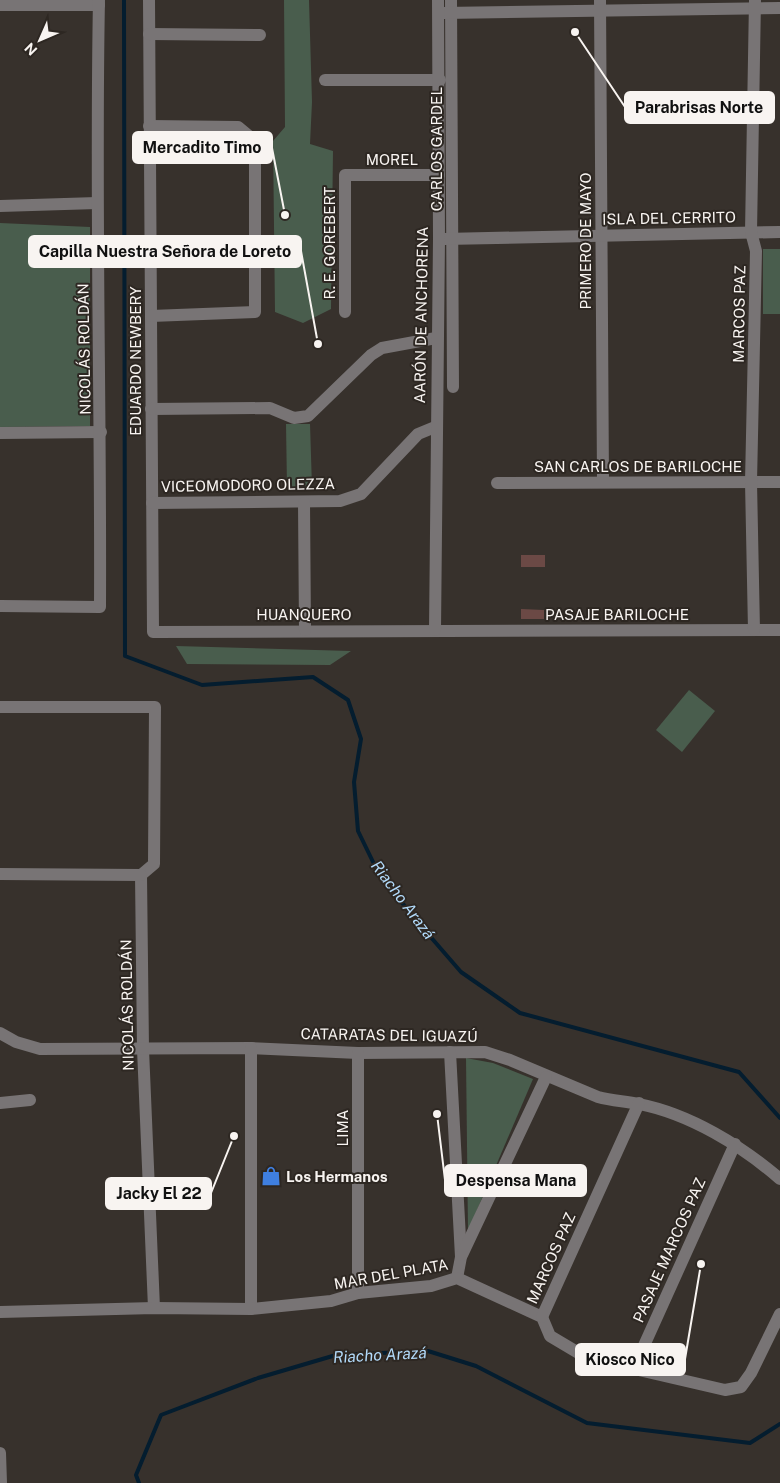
<svg xmlns="http://www.w3.org/2000/svg" width="780" height="1483" viewBox="0 0 780 1483" font-family="'Public Sans',sans-serif">
	<rect width="100%" height="100%" fill="#37312c"/>
	<g fill="#495d4d">
		<path d="M284 0H309L312 102 310 144 333 151 331 309 303 323 275 312 273 141 285 127Z"/>
		<path d="M0 223 90 227V426L0 427Z"/>
		<rect x="763" y="249" width="17" height="65"/>
		<path d="M286 424H310L312 488H287Z"/>
		<path d="M176 646 351 651 330 665 187 664Z"/>
		<path d="M689 690 715 711 682 752 656 730Z"/>
		<path d="M466 1058 493 1063 533 1079 468 1231Z"/>
	</g>
	<g fill="none" stroke-linecap="round" stroke-linejoin="round">
		<g stroke="#041d2f" stroke-width="4">
			<path d="M124 0 125 656 202 685 313 677 348 700 361 739 354 782 358 831 375 866 409 912 461 972 520 1013 739 1072 780 1118"/>
			<path d="M139 1483 136 1475 161 1415 258 1378 336 1355 428 1351 476 1366 587 1423 750 1443 780 1424"/>
		</g>
	</g>
	<g fill="#6b4945">
		<rect x="521" y="555" width="24" height="12"/>
		<path d="M521 609 544 610V619H521Z"/>
	</g>
	<g fill="none" stroke-linecap="round" stroke-linejoin="round">
		<g stroke="#787475" stroke-width="12">
			<path d="M149 0 153 632 780 630"/>
			<path d="M451 0 453 387"/>
			<path d="M600 0 603 482"/>
			<path d="M0 5H99"/>
			<path d="M443 13 780 8"/>
			<path d="M149 34 260 35"/>
			<path d="M325 80H440"/>
			<path d="M149 126 238 127 255 141V312L151 316"/>
			<path d="M0 206 97 203"/>
			<path d="M444 239 780 232"/>
			<path d="M345 312V175H439"/>
			<path d="M151 409 270 408 294 418 308 416 371 355 382 348 436 338"/>
			<path d="M0 433 101 432"/>
			<path d="M497 483 780 482"/>
			<path d="M152 503 340 501 361 494 418 434 435 427"/>
			<path d="M304 503 305 630"/>
			<path d="M0 606 100 607C101 405 95 202 99 0"/>
			<path d="M435 630 439 239 438 0"/>
			<path d="M754 630 751 482 756 251 751 232 755 0"/>
			<path d="M0 707H155L154 864 141 875 143 1049 154 1308"/>
			<path d="M0 874 141 875"/>
			<path d="M0 1033 16 1042 40 1049 251 1048 358 1053 485 1052 510 1060 598 1097C612 1101 625 1101 639 1104 690 1114 742 1146 780 1179"/>
			<path d="M450 1052 461 1257 457 1278"/>
			<path d="M0 1103 30 1100"/>
			<path d="M462 1255 546 1077"/>
			<path d="M358 1293V1053"/>
			<path d="M251 1309V1048"/>
			<path d="M0 1312 154 1308 251 1309 331 1301 358 1293 431 1286 457 1278 542 1317 550 1336 587 1358 725 1390 741 1387 751 1373 780 1314"/>
			<path d="M542 1317 639 1103"/>
			<path d="M633 1370 735 1144"/>
			<path d="M0 1453 1 1483"/>
		</g>
	</g>
	<defs>
		<symbol id="shop-bare" viewBox="-9 -9 18 18"><path d="M-5-2.5h2.3a2.7 3.5 0 0 1 5.4 0H5L5.5 6h-11ZM-1.5-2.5h3a1.5 2.3 0 0 0-3 0Z" fill="#3f7fe0" stroke="#2d2722" stroke-width="2.5" paint-order="stroke"/></symbol>
	</defs>
	<g fill-rule="evenodd">
		<use href="#shop-bare" x="257" y="1162" width="28" height="28"/>
	</g>
	<g text-anchor="middle" dominant-baseline="central" stroke-width="4" stroke-linejoin="round" paint-order="stroke">
		<g font-size="15" fill="#f8f4f1" stroke="#2d2722">
			<text transform="translate(436 149) rotate(-90)">CARLOS GARDEL</text>
			<text x="392" y="159">MOREL</text>
			<text transform="translate(669 218) rotate(-1)">ISLA DEL CERRITO</text>
			<text transform="translate(585 241) rotate(-90)">PRIMERO DE MAYO</text>
			<text transform="translate(329 243) rotate(-90)">R. E. GOREBERT</text>
			<text transform="translate(739 314) rotate(-89)">MARCOS PAZ</text>
			<text transform="translate(421 315) rotate(-89)">AARÓN DE ANCHORENA</text>
			<text transform="translate(84 349) rotate(-91)">NICOLÁS ROLDÁN</text>
			<text transform="translate(135 361) rotate(-90)">EDUARDO NEWBERY</text>
			<text x="638" y="466">SAN CARLOS DE BARILOCHE</text>
			<text transform="translate(248 485) rotate(-1)">VICEOMODORO OLEZZA</text>
			<text x="304" y="614">HUANQUERO</text>
			<text x="617" y="614">PASAJE BARILOCHE</text>
			<text transform="translate(127 1005) rotate(-91)">NICOLÁS ROLDÁN</text>
			<text transform="translate(389 1035) rotate(1)">CATARATAS DEL IGUAZÚ</text>
			<text transform="translate(342 1128) rotate(-90)">LIMA</text>
			<text transform="translate(669 1250) rotate(-66)">PASAJE MARCOS PAZ</text>
			<text transform="translate(551 1258) rotate(-66)">MARCOS PAZ</text>
			<text transform="translate(391 1274) rotate(-10)">MAR DEL PLATA</text>
		</g>
		<g font-size="15" font-weight="bold" fill="#f8f4f1" stroke="#2d2722" text-anchor="start">
			<text x="286" y="1176">Los Hermanos</text>
		</g>
		<g font-size="16" font-style="italic" fill="#b2dafa" stroke="#2d2722">
			<text transform="translate(403 900) rotate(53)">Riacho Arazá</text>
			<text transform="translate(380 1355) rotate(-3)">Riacho Arazá</text>
		</g>
	</g>
	<path fill="none" stroke="#f8f4f1" stroke-width="2" d="M575 32L625 107M285 215L272 148M318 344L301 251M437 1114L445 1180M234 1136L211 1193M701 1264L685 1359"/>
	<g fill="#f8f4f1" stroke="#2d2722" stroke-width="2">
		<circle cx="575" cy="32" r="5"/>
		<circle cx="285" cy="215" r="5"/>
		<circle cx="318" cy="344" r="5"/>
		<circle cx="437" cy="1114" r="5"/>
		<circle cx="234" cy="1136" r="5"/>
		<circle cx="701" cy="1264" r="5"/>
	</g>
	<g fill="#f8f4f1" stroke="#f8f4f1" stroke-width="2">
		<rect x="625" y="92" width="149" height="31" rx="5"/>
		<rect x="133" y="132" width="139" height="31" rx="5"/>
		<rect x="29" y="236" width="272" height="31" rx="5"/>
		<rect x="445" y="1165" width="141" height="31" rx="5"/>
		<rect x="106" y="1178" width="105" height="31" rx="5"/>
		<rect x="576" y="1344" width="109" height="31" rx="5"/>
	</g>
	<g font-size="16" text-anchor="middle" font-weight="bold" fill="#111">
		<text x="699" y="113">Parabrisas Norte</text>
		<text x="202" y="153">Mercadito Timo</text>
		<text x="165" y="257">Capilla Nuestra Señora de Loreto</text>
		<text x="516" y="1186">Despensa Mana</text>
		<text x="159" y="1199">Jacky El 22</text>
		<text x="630" y="1365">Kiosco Nico</text>
	</g>
	<g transform="translate(40 40) rotate(225)" stroke="#2d2722" stroke-width="4" paint-order="stroke">
	<path d="M0-4L9 19L0 12L-9 19Z" fill="#f8f4f1"/>
	<text y="-8" font-size="14" font-weight="bold" text-anchor="middle" fill="#f8f4f1">N</text>
	</g>
</svg>
